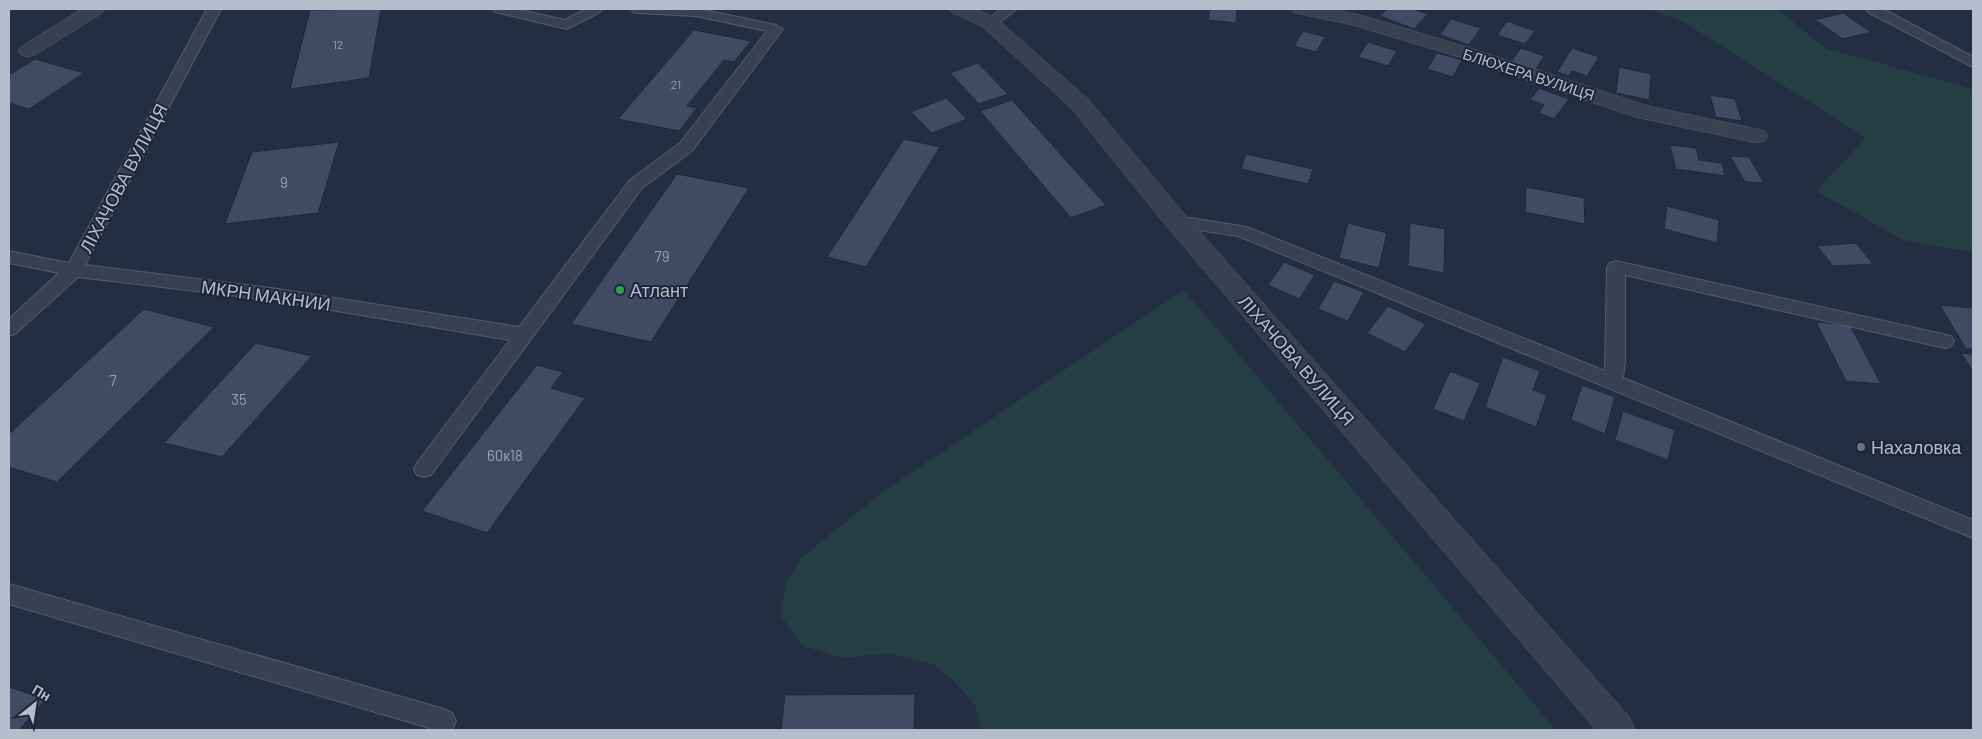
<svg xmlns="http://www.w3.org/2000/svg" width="1982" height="739" viewBox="0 0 1982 739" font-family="Barlow,sans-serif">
	<rect width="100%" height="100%" fill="#232e43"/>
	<g fill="#253e44">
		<path d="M1649 9H1777L1825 48 1973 89V252L1903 240 1816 191 1866 138 1682 21Z"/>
		<path d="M1184 290 1556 730H981L975 705 954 681 933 664 889 653 842 658 803 646 780 615 786 583 800 559 882 492Z"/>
	</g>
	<g fill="#404b63" stroke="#1f273a">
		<path d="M381 9 369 78 290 89 310 10Z"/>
		<path d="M1210 9H1237L1236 23 1208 20Z"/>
		<path d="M1387 9H1413L1428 14 1414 29 1380 16Z"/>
		<path d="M1843 13 1871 32 1843 39 1815 20Z"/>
		<path d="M1451 19 1481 28 1469 45 1440 35Z"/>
		<path d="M1507 21 1535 31 1525 44 1497 35Z"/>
		<path d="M694 30 751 41 734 62 724 60 687 106 697 108 679 131 618 119Z"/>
		<path d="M1303 31 1325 37 1316 52 1294 46Z"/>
		<path d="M1368 42 1397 51 1388 66 1358 57Z"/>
		<path d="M1521 48 1544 56 1535 71 1510 63Z"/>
		<path d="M1572 48 1599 57 1587 76 1572 71 1569 76 1557 72Z"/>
		<path d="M1437 53 1462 60 1453 77 1427 69Z"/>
		<path d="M35 59 84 73 29 109 9 103V75Z"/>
		<path d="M978 63 1008 94 979 104 950 73Z"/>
		<path d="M1619 67 1651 74 1649 100 1616 93Z"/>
		<path d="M1539 88 1569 99 1554 119 1539 113 1544 105 1530 100Z"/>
		<path d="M1710 95 1735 99 1742 121 1716 117Z"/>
		<path d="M946 98 967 119 932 133 911 112Z"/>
		<path d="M1012 100 1106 205 1071 218 980 111Z"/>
		<path d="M904 139 940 147 866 267 827 257Z"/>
		<path d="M339 142 318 213 225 224 252 152Z"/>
		<path d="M1670 145 1696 148 1699 160 1722 163 1725 176 1676 169Z"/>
		<path d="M1246 154 1313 169 1308 184 1241 169Z"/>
		<path d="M1730 156 1749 157 1764 183 1745 182Z"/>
		<path d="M677 174 749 188 651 342 571 324Z"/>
		<path d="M1526 187 1584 198 1585 224 1525 212Z"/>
		<path d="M1667 206 1719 220 1717 243 1664 229Z"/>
		<path d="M1348 223 1387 233 1379 268 1339 258Z"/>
		<path d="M1410 223 1445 229 1444 273 1408 266Z"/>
		<path d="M1856 243 1873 264 1833 266 1817 246Z"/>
		<path d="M1284 262 1315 275 1299 299 1268 285Z"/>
		<path d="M1334 281 1364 292 1348 321 1318 309Z"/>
		<path d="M1940 305 1973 308V349H1966Z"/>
		<path d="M1388 306 1426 324 1405 352 1367 333Z"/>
		<path d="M144 309 214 327 57 482 9 467V434Z"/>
		<path d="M1816 322 1850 325 1881 384 1846 381Z"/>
		<path d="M256 343 312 356 222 457 164 443Z"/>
		<path d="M1961 353 1973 354V371Z"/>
		<path d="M1503 357 1540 371 1533 390 1547 395 1536 427 1485 407Z"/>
		<path d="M537 365 563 372 551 388 585 398 487 533 422 511Z"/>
		<path d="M1450 371 1480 383 1464 421 1433 409Z"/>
		<path d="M1582 385 1615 397 1605 434 1571 420Z"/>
		<path d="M1623 411 1675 430 1668 460 1615 440Z"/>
		<path d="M9 687 46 699 19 730H9Z"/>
		<path d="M915 694 914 730H781L785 695Z"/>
	</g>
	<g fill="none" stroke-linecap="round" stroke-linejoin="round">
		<defs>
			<g id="service">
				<path d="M207 9H221L85 265 271 288 519 327 630 180 680 143 767 31 696 16 638 13 633 12 631 9H700L776 25 783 29 692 151 642 188 431 475 424 477 417 475 414 469 417 463 510 340 271 300 78 277 15 334 9 336V319L59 273 9 263V251L69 263Z"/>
				<path d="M493 9H516L565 20 586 9H602L600 12 567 29 495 12Z"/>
				<path d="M1001 9H1017L995 26H985L983 23Z"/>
				<path d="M1866 9H1883L1973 57V67L1868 12Z"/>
				<path d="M1177 216 1247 227 1605 371 1607 267 1610 263 1616 261 1951 336 1954 341 1951 346 1945 348 1625 275V362L1623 378 1973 520V538L1238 236 1171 226 1169 222 1171 218Z"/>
				<path d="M9 584 444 709 452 713 456 721 452 729 436 730 9 604Z"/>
			</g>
			<path id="pedestrian" d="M82 9H105L102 13 35 55 28 57 21 55 18 51 21 47Z"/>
			<path id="minor" d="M1292 9H1331L1364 16 1473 49 1648 106 1757 129 1765 131 1768 136 1765 141 1757 143 1635 117 1459 57 1353 25 1295 13Z"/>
			<path id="tertiary" d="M950 9H976L997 19 1088 99 1186 216 1630 718 1635 730H1596L1168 228 1072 109 983 27 953 13Z"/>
		</defs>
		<use href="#service" stroke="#535b6d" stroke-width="2"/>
		<use href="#pedestrian" stroke="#535b6d" stroke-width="1"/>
		<use href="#minor" stroke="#535b6d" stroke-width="1"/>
		<use href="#tertiary" stroke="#535b6d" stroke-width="1"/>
		<use href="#service" fill="#384152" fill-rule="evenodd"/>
		<use href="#pedestrian" fill="#384152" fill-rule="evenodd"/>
		<use href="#minor" fill="#384152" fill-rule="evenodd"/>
		<use href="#tertiary" fill="#384152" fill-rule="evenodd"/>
	</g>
	<circle fill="#2e9e5b" stroke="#1d2538" stroke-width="2" cx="620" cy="290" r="5"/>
	<circle fill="#6b7280" stroke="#1d2538" stroke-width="2" cx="1861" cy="447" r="5"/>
	<g text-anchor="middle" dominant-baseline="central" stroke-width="4" stroke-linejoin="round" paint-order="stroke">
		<g font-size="12" fill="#98a0b2">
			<text x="338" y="44">12</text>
			<text x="676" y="84">21</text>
		</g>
		<g font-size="15" fill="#b5bccc" stroke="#1d2538">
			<text transform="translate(1529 74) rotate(18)">БЛЮХЕРА ВУЛИЦЯ</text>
		</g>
		<g font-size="15" fill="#98a0b2">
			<text x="284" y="182">9</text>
			<text x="662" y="256">79</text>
			<text x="113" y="380">7</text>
			<text x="239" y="399">35</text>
			<text x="505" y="455">60к18</text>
		</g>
		<g font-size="18" fill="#b5bccc" stroke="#1d2538">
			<text transform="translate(123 178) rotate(-62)">ЛІХАЧОВА ВУЛИЦЯ</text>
			<text transform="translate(266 295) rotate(8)">МКРН МАКНИИ</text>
			<text transform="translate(1297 360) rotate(49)">ЛІХАЧОВА ВУЛИЦЯ</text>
		</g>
		<g font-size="18" fill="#b5bccc" stroke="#1d2538" text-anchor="start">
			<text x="630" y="290">Атлант</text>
			<text x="1871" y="447">Нахаловка</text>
		</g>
	</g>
	<rect width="1982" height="739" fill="none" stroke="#b5bccc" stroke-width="20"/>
	<g transform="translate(35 704) rotate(30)" stroke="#1d2538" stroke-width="4" paint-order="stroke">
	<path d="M0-4L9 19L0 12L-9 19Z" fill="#b5bccc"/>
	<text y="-8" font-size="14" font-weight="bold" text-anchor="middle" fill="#b5bccc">Пн</text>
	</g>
</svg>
